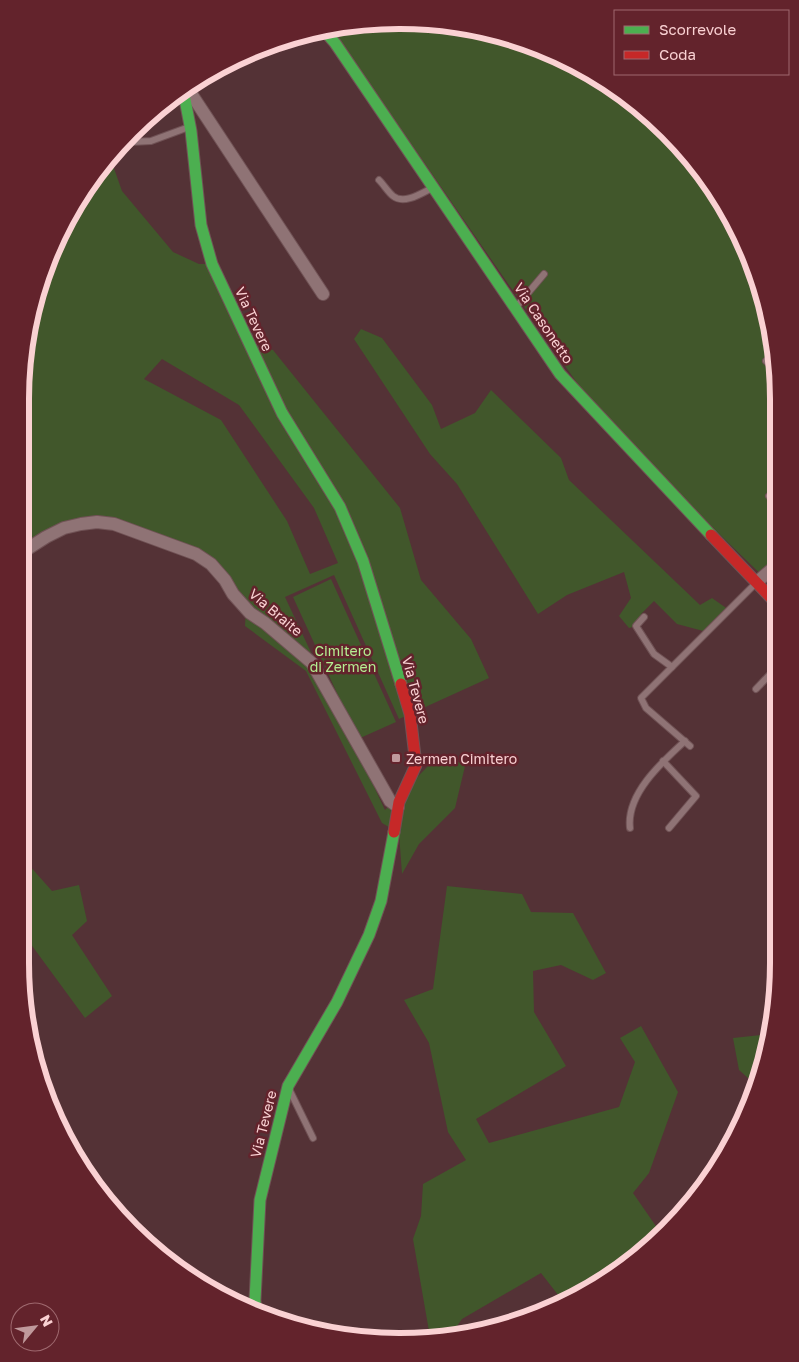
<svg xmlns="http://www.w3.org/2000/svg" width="799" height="1362" viewBox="0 0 799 1362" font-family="'Golos Text',sans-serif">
	<rect width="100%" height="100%" fill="#543236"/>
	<g fill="#41572b" fill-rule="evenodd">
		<path d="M400 20 474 27 545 49 611 84 685 149 728 210 759 278 778 374V591L604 422 330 27Z"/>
		<path d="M110 157 122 191 173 252 199 264H212L249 344 273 350 400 508 421 580 471 639 489 678 399 719 334 575 285 597 385 810 432 762H466L455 808 419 844 402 874 399 833 382 823 306 671 245 626 246 609 211 564 143 535 81 524 21 553V374L40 277 84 188ZM162 359 239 405 314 508 338 563 310 574 287 521 221 420 144 379Z"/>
		<path d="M361 329 382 338 432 405 441 429 475 413 491 390 561 458 569 480 700 605 712 598 729 610 707 632 677 624 654 601 641 614 644 617 636 626 629 628 619 616 631 598 624 572 567 595 538 614 457 484 430 454 354 339Z"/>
		<path d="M331 579 396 722 358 739 293 597Z"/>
		<path d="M20 855 52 891 79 885 87 921 72 935 112 996 85 1018 30 943 20 932V892L30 898 20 880Z"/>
		<path d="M447 886 522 894 531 912 573 913 606 973 593 980 561 965 533 971 534 1012 566 1066 476 1119 489 1143 619 1107 635 1062 620 1038 641 1026 678 1092 649 1173 633 1193 660 1232 630 1264 562 1300 541 1273 462 1319 452 1333 430 1337 413 1239 421 1216 423 1184 466 1160 448 1132 429 1043 404 1000 433 989Z"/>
		<path d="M761 1035 767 1044 758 1087 739 1070 733 1038Z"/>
	</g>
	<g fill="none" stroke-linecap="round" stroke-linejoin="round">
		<defs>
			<g id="lane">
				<path d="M127 137 131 142 151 141 189 127"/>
				<path d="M379 180C384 185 388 192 393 196 404 205 422 193 432 188"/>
				<path d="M517 306 544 274"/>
				<path d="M766 361 777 371"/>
				<path d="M769 496 778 506"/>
				<path d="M644 617 636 626 654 654 672 667"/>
				<path d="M756 689 778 666"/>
				<path d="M690 746 646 708 641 698 756 583"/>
				<path d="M663 761 696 796 669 828"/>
				<path d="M630 828C626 794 662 762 685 741"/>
				<path d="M290 1091 313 1138"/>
			</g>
			<g id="street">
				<path d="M186 86 323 294"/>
				<path d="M21 553 46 537 64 528 81 524 97 522 114 524 196 554 211 564 225 580 233 594 250 613 265 623 312 663 390 801 398 807"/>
				<path d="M757 582 778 564"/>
			</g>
			<g id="fast">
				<path d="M322 28 335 43 560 374 711 535"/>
				<path d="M183 89 191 131 201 225 212 264 282 413 340 507 363 561 401 684"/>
				<path d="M256 1311 255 1300 260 1200 288 1086 337 1002 369 935 381 901 394 832"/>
			</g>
			<g id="jam">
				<path d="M711 535 778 605"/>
				<path d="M394 832 399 802 416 765 410 714 401 684"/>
			</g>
		</defs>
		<use href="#lane" stroke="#705255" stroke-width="8"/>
		<use href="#street" stroke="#705255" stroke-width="14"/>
		<use href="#fast" stroke="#705255" stroke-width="13"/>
		<use href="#jam" stroke="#705255" stroke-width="13"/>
		<use href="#lane" stroke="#8f7375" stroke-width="6"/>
		<use href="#street" stroke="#8f7375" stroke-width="12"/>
		<use href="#fast" stroke="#4caf50" stroke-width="11"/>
		<use href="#jam" stroke="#c62828" stroke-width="11"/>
	</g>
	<rect fill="#c0999c" stroke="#63232c" stroke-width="2" x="391" y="753" width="10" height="10" rx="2.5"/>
	<g text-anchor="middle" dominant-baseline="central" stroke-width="5" stroke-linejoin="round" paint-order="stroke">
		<g font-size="14" fill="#fad1d3" stroke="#63232c">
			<text transform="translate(254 319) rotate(65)">Via Tevere</text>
			<text transform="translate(544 323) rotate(56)">Via Casonetto</text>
			<text transform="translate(276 612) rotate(40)">Via Braite</text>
			<text transform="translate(416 690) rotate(75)">Via Tevere</text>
			<text transform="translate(263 1124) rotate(-76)">Via Tevere</text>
		</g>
		<g font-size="14" fill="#b5ef92" stroke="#63232c">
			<text x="343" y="650">Cimitero<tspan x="343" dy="16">di Zermen</tspan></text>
		</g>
		<g font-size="14" fill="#fad1d3" stroke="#63232c" text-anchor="start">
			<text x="406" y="758">Zermen Cimitero</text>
		</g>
	</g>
	<path d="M0 0H799V1362H0ZM399 29H400A370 370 0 0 1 770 399V963A370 370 0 0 1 400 1333H399A370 370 0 0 1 29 963V399A370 370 0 0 1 399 29Z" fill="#63232c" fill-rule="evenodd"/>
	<path fill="none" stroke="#fad1d3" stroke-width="6" d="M399 29H400A370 370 0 0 1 770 399V963A370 370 0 0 1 400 1333H399A370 370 0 0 1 29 963V399A370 370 0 0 1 399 29Z"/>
	<rect x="614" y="10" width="175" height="65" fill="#63232c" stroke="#9f696f"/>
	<rect x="624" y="26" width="25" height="8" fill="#4caf50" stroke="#9f696f"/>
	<text x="659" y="35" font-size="15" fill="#fad1d3">Scorrevole</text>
	<rect x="624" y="51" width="25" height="8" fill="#c62828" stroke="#9f696f"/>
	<text x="659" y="60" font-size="15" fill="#fad1d3">Coda</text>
	<g transform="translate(35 1327) rotate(61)"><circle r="24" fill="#63232c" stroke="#9f696f"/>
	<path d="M0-4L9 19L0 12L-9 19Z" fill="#c0999c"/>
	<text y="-8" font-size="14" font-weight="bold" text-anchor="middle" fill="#fad1d3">N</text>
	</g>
</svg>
